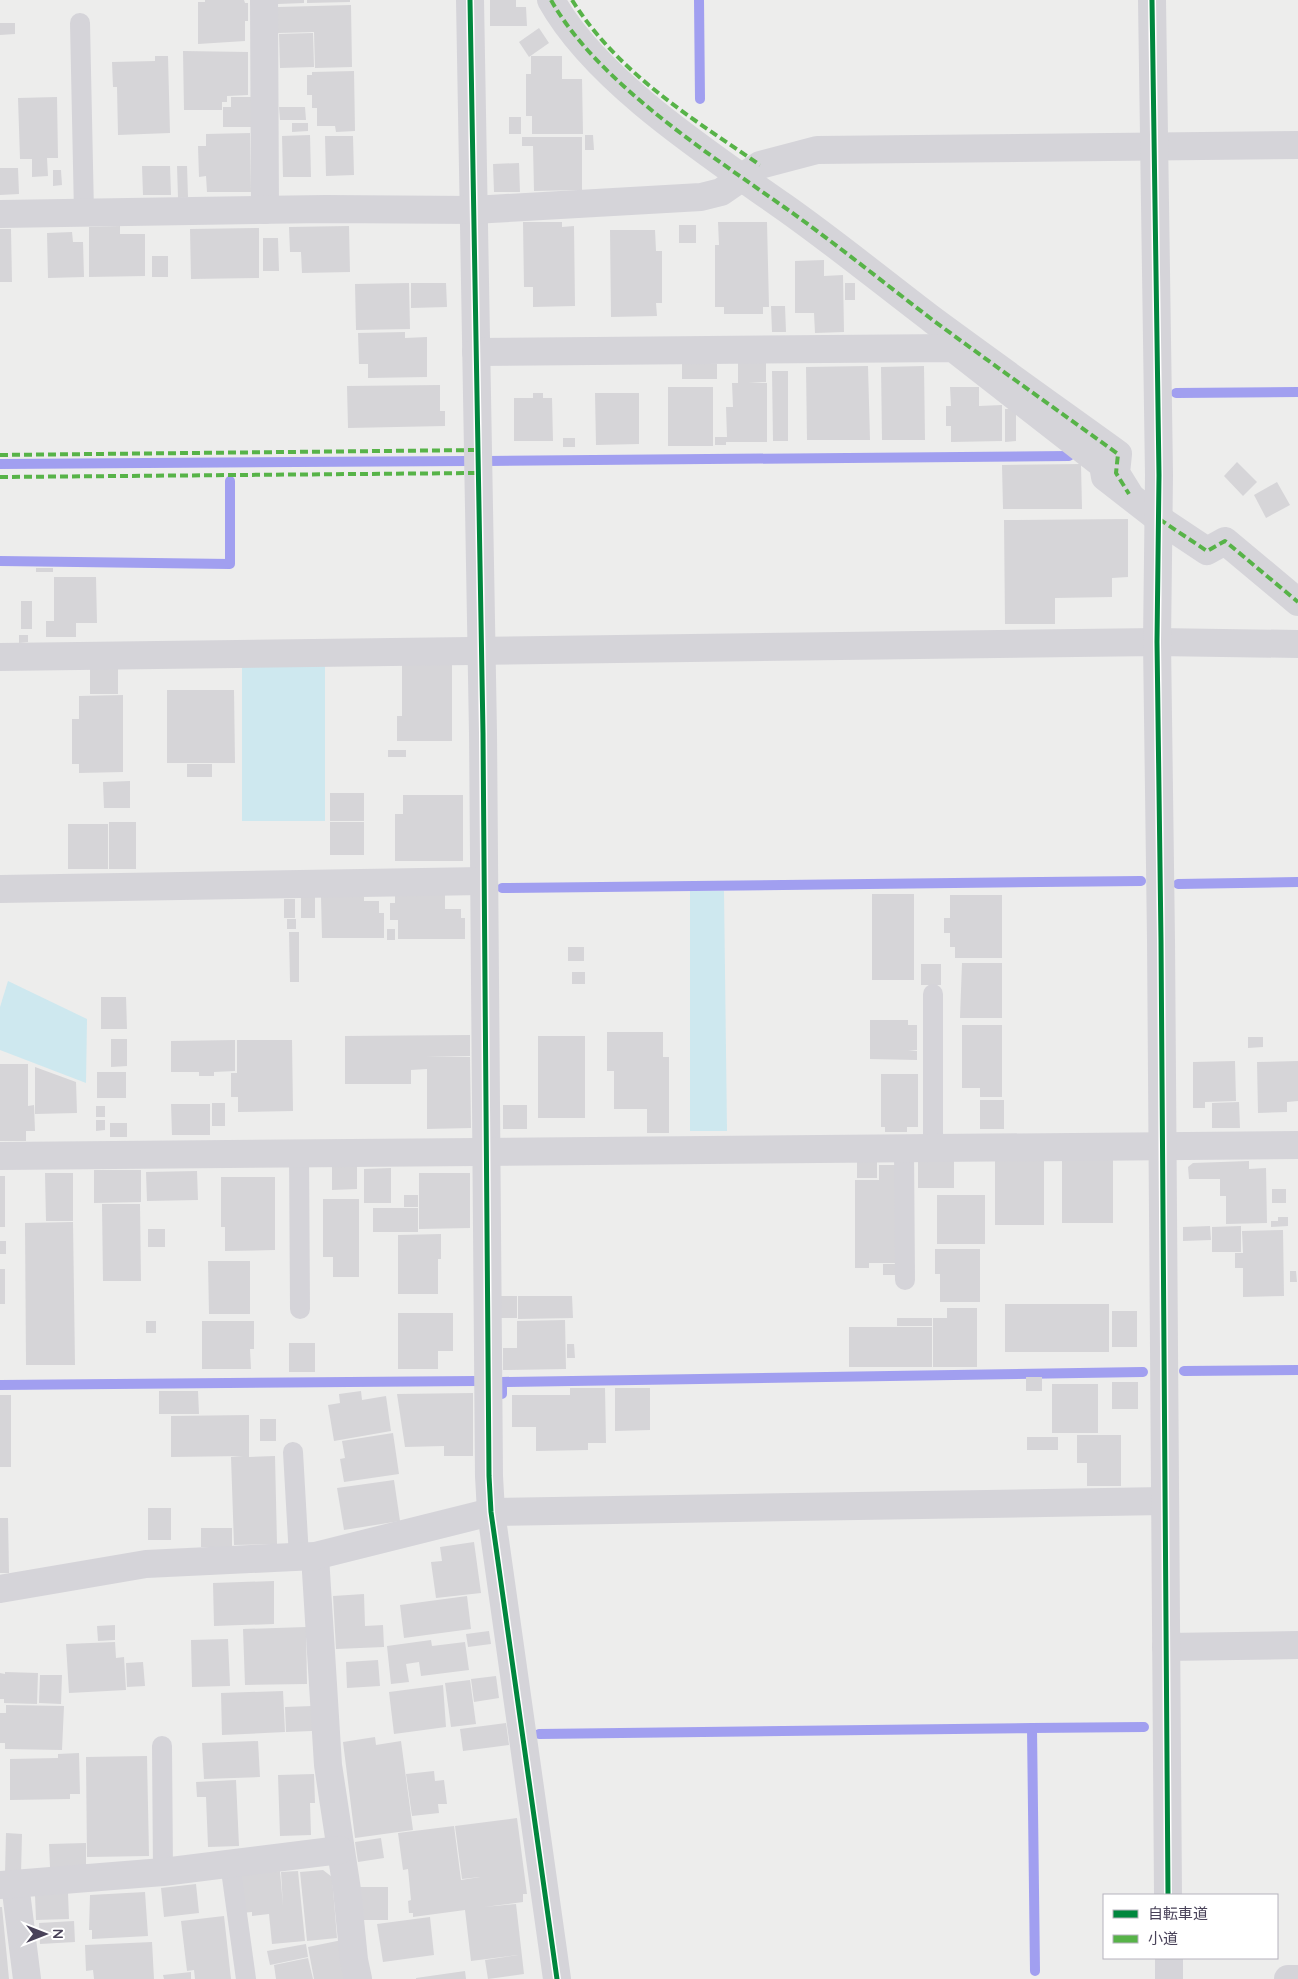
<svg xmlns="http://www.w3.org/2000/svg" width="1298" height="1979" viewBox="0 0 1298 1979" font-family="Quicksand,'Noto Sans JP',sans-serif">
	<rect width="100%" height="100%" fill="#ededec"/>
	<g fill="#cee8ef">
		<rect x="242" y="660" width="83" height="161"/>
		<path d="M724 891 727 1131H690V891Z"/>
		<path d="M8 981 87 1019 86 1083 0 1050V1007Z"/>
	</g>
	<g fill="none" stroke-linecap="round" stroke-linejoin="round">
		<g stroke="#a19ff0" stroke-width="10">
			<path d="M699 0 700 99"/>
			<path d="M1176 393 1298 392"/>
			<path d="M488 461 1069 456"/>
			<path d="M0 464 467 461"/>
			<path d="M0 561 230 564V481"/>
			<path d="M1178 884 1298 882"/>
			<path d="M502 888 1141 881"/>
			<path d="M1184 1371 1298 1370"/>
			<path d="M0 1385 476 1381"/>
			<path d="M502 1394V1382L1143 1372"/>
			<path d="M1032 1728 1144 1727"/>
			<path d="M539 1734 1032 1728 1035 1971"/>
		</g>
	</g>
	<g fill="#d6d5d8">
		<path d="M205 0H244L245 3H248V21H245V41L198 44V2H205Z"/>
		<path d="M278 0H304V3L278 4Z"/>
		<path d="M307 0H350V2L307 3Z"/>
		<path d="M490 0H516V7H526L527 26H490Z"/>
		<path d="M351 5 352 67 315 68 314 32 278 33V7Z"/>
		<path d="M0 23H15V34L0 35Z"/>
		<path d="M539 28 549 43 529 57 519 42Z"/>
		<path d="M313 33 314 67 280 68 279 34Z"/>
		<path d="M183 51 248 52V95L227 96V102H222V110H184Z"/>
		<path d="M155 56H168L170 133 118 135 117 87H113L112 62 155 61Z"/>
		<path d="M531 56H562V79H582L583 134H532V116H526V74H531Z"/>
		<path d="M354 71 355 131 336 132 335 126H317V108H312V95H307V75H312V72Z"/>
		<path d="M57 97 58 158H47L48 176 32 177V159H20L18 98Z"/>
		<path d="M231 97H253L254 127H223V107H231Z"/>
		<path d="M279 107H305L306 120H280Z"/>
		<rect x="509" y="117" width="12" height="17"/>
		<path d="M292 123H308V131L292 132Z"/>
		<path d="M250 133 251 192H207L206 176 199 177 198 146H206V134Z"/>
		<path d="M310 135 311 177H283L282 136Z"/>
		<path d="M585 135H593L594 150H585Z"/>
		<path d="M325 136H353L354 175 326 176Z"/>
		<path d="M522 137H582V190L534 191 533 146H522Z"/>
		<path d="M519 163 520 192H494L493 164Z"/>
		<path d="M142 166H170L171 195H143Z"/>
		<path d="M177 166H187L188 197 178 198Z"/>
		<path d="M0 168H18L19 194 0 195Z"/>
		<path d="M53 170H61L62 185 53 186Z"/>
		<path d="M523 222H562V227L574 226 575 306 533 307V287H524Z"/>
		<path d="M718 222H767L769 307H763V314H724V307H715V245H719Z"/>
		<rect x="679" y="225" width="17" height="18"/>
		<path d="M120 226V234H145V276L89 277V227Z"/>
		<path d="M349 226 350 272 302 273 301 252H290L289 227Z"/>
		<path d="M259 228V278L191 279 190 229Z"/>
		<path d="M0 229H11L12 282H0Z"/>
		<path d="M610 230H655L656 251H662V303H656L657 316 611 317Z"/>
		<path d="M72 232 73 242H83L84 277 48 278 47 233Z"/>
		<path d="M263 238H278L279 271H263Z"/>
		<rect x="152" y="256" width="16" height="21"/>
		<path d="M824 260V276L843 275 844 332 815 333 814 313H795V261Z"/>
		<path d="M409 283 410 329 356 330 355 284Z"/>
		<path d="M411 283H446L447 307 411 308Z"/>
		<rect x="845" y="283" width="10" height="17"/>
		<path d="M771 306H785L786 332H772Z"/>
		<path d="M405 332V338L427 337V377L368 378V364H359L358 333Z"/>
		<path d="M738 360H766V382L749 383H767V442H726V445H715V437H727L726 407H733L732 383H738Z"/>
		<rect x="682" y="364" width="35" height="15"/>
		<path d="M868 366 870 440H807L806 367Z"/>
		<path d="M924 366 925 440H882L881 367Z"/>
		<path d="M772 371H788V441H773Z"/>
		<path d="M440 385V411H445V426L348 428 347 386Z"/>
		<rect x="668" y="387" width="45" height="59"/>
		<path d="M950 387H979V406L1002 405V441L951 442V426H946V406H951Z"/>
		<path d="M533 393H543V398H552L553 441H514V398H533Z"/>
		<path d="M595 393H639V444L596 445Z"/>
		<path d="M1005 409H1016V441L1005 442Z"/>
		<rect x="563" y="438" width="12" height="9"/>
		<path d="M1237 462 1257 482 1243 496 1224 476Z"/>
		<path d="M1081 464 1082 509H1003L1002 465Z"/>
		<path d="M1277 482 1290 505 1266 518 1254 495Z"/>
		<path d="M1128 519V577L1112 578V597L1055 598V624H1005L1004 520Z"/>
		<rect x="36" y="568" width="17" height="4"/>
		<path d="M54 577H96L97 623H76V637H46V621H54Z"/>
		<rect x="21" y="601" width="11" height="28"/>
		<path d="M19 635H28V642L19 643Z"/>
		<path d="M402 665H452V741H397V716H402Z"/>
		<rect x="90" y="666" width="28" height="28"/>
		<path d="M167 690H234L235 763H167Z"/>
		<path d="M123 695V772L79 773V764H72V719H79V696Z"/>
		<rect x="388" y="750" width="18" height="7"/>
		<rect x="187" y="764" width="25" height="13"/>
		<path d="M130 781V808H104L103 782Z"/>
		<rect x="330" y="793" width="34" height="28"/>
		<path d="M403 795H463V861H395V814H403Z"/>
		<rect x="109" y="822" width="27" height="47"/>
		<rect x="330" y="822" width="34" height="33"/>
		<rect x="68" y="824" width="40" height="45"/>
		<rect x="872" y="894" width="42" height="86"/>
		<path d="M395 895H445V909H461V918H465V939H398V920H390V903H395Z"/>
		<path d="M950 895H1002V958H955V947H950V933H944V918H950Z"/>
		<rect x="301" y="896" width="14" height="22"/>
		<path d="M321 897H364V901H379V913H384V938H322Z"/>
		<rect x="284" y="899" width="11" height="19"/>
		<rect x="287" y="919" width="9" height="10"/>
		<rect x="387" y="929" width="8" height="11"/>
		<path d="M289 932H299V982H290Z"/>
		<rect x="568" y="947" width="16" height="14"/>
		<path d="M962 963H1002V1018H960Z"/>
		<rect x="921" y="964" width="20" height="21"/>
		<rect x="572" y="972" width="13" height="12"/>
		<path d="M101 997H126L127 1029H101Z"/>
		<path d="M870 1020H908V1025H917V1050H908L917 1051V1060L870 1059Z"/>
		<path d="M962 1025H1002V1097H980V1088H962Z"/>
		<path d="M607 1032H663V1057H669V1133H647V1109H614V1071H607Z"/>
		<path d="M470 1035V1056L426 1057H470L471 1128 427 1129V1069L411 1070V1084H345V1036Z"/>
		<rect x="538" y="1036" width="47" height="82"/>
		<path d="M1248 1037H1263V1047L1248 1048Z"/>
		<path d="M111 1039H127V1066L111 1067Z"/>
		<path d="M235 1040V1071L214 1072V1076H199V1072H171V1041Z"/>
		<path d="M237 1040H292L293 1111 238 1112V1097H231V1073H237Z"/>
		<path d="M1235 1061 1236 1101 1205 1102V1108H1193V1062Z"/>
		<path d="M1298 1061V1101L1287 1102V1112L1258 1113 1257 1062Z"/>
		<path d="M0 1064H28V1106L34 1105 35 1131H26V1141H0Z"/>
		<path d="M35 1067 76 1082 77 1113 35 1114Z"/>
		<rect x="97" y="1072" width="29" height="26"/>
		<path d="M881 1074H918V1127H907V1132H885V1127H881Z"/>
		<rect x="980" y="1100" width="24" height="29"/>
		<path d="M1239 1102 1240 1128H1212V1103Z"/>
		<rect x="212" y="1103" width="13" height="23"/>
		<path d="M171 1104H210V1135H172Z"/>
		<rect x="503" y="1105" width="24" height="24"/>
		<rect x="96" y="1106" width="9" height="11"/>
		<path d="M96 1120H105V1130L96 1131Z"/>
		<rect x="110" y="1123" width="17" height="14"/>
		<rect x="857" y="1158" width="20" height="20"/>
		<rect x="1062" y="1159" width="51" height="64"/>
		<rect x="995" y="1160" width="49" height="65"/>
		<rect x="918" y="1161" width="36" height="27"/>
		<path d="M1249 1161V1169L1266 1168 1267 1223 1226 1224V1196H1220V1179H1189L1188 1167 1193 1163Z"/>
		<path d="M332 1163H357V1189L332 1190Z"/>
		<path d="M879 1165H896V1263H869V1268H855V1180H879Z"/>
		<path d="M391 1168V1203H364V1169Z"/>
		<path d="M94 1170H141V1202L94 1203Z"/>
		<path d="M197 1171 198 1200 147 1201 146 1172Z"/>
		<path d="M45 1173H73V1221H46Z"/>
		<path d="M419 1173H470V1228L419 1229Z"/>
		<rect x="0" y="1176" width="5" height="51"/>
		<path d="M221 1177H275V1250L225 1251V1227H221Z"/>
		<rect x="1272" y="1189" width="14" height="14"/>
		<rect x="404" y="1195" width="14" height="12"/>
		<rect x="937" y="1195" width="48" height="49"/>
		<path d="M323 1199H359V1277H333V1257H323Z"/>
		<path d="M102 1204H140L141 1281H103Z"/>
		<rect x="373" y="1208" width="45" height="24"/>
		<path d="M1278 1217H1288V1226L1271 1227V1221H1278Z"/>
		<path d="M73 1222 75 1365H26L25 1223Z"/>
		<path d="M1210 1226 1211 1240 1183 1241V1227Z"/>
		<path d="M1241 1226V1252H1212V1227Z"/>
		<rect x="148" y="1229" width="17" height="18"/>
		<path d="M1283 1230 1284 1296 1243 1297V1268H1235V1253H1243L1242 1231Z"/>
		<path d="M441 1234V1259H438V1294H398V1235Z"/>
		<rect x="0" y="1241" width="6" height="13"/>
		<path d="M935 1249H980V1302H940V1274H935Z"/>
		<path d="M208 1261H250V1314H209Z"/>
		<rect x="883" y="1264" width="13" height="11"/>
		<rect x="0" y="1269" width="5" height="35"/>
		<path d="M1290 1271H1296L1297 1282H1290Z"/>
		<path d="M499 1296H517V1318H500Z"/>
		<path d="M518 1296H572L573 1318 518 1319Z"/>
		<rect x="1005" y="1304" width="104" height="48"/>
		<path d="M947 1308H977V1367H933V1318H947Z"/>
		<rect x="1112" y="1311" width="25" height="36"/>
		<path d="M398 1313H453V1351H438V1369H398Z"/>
		<rect x="897" y="1318" width="35" height="8"/>
		<path d="M565 1320 566 1369 503 1370V1348H517V1321Z"/>
		<rect x="146" y="1321" width="10" height="12"/>
		<path d="M202 1321H254V1349H250L251 1369H202Z"/>
		<rect x="849" y="1327" width="83" height="40"/>
		<rect x="289" y="1343" width="26" height="29"/>
		<path d="M567 1344H574L575 1358H567Z"/>
		<rect x="1026" y="1377" width="16" height="14"/>
		<rect x="1112" y="1382" width="26" height="27"/>
		<rect x="1052" y="1384" width="46" height="49"/>
		<path d="M570 1388H605L606 1443H588V1450L536 1451V1427H512V1395H570Z"/>
		<path d="M615 1388H650V1430L615 1431Z"/>
		<path d="M159 1391H198L199 1414H159Z"/>
		<path d="M361 1391 362 1400 386 1396 391 1431 334 1441 328 1405 340 1403 339 1394Z"/>
		<path d="M473 1393V1456H444V1446L405 1447 397 1394Z"/>
		<rect x="0" y="1395" width="11" height="72"/>
		<path d="M249 1415V1457L275 1456 277 1544 234 1545 231 1457 243 1456 171 1457V1416Z"/>
		<rect x="260" y="1419" width="16" height="22"/>
		<path d="M393 1433 399 1474 344 1482 340 1459 345 1458 342 1441Z"/>
		<path d="M1077 1435H1121V1486H1087V1463H1077Z"/>
		<rect x="1027" y="1437" width="31" height="13"/>
		<path d="M394 1480 400 1521 344 1530 337 1488Z"/>
		<rect x="148" y="1508" width="23" height="32"/>
		<path d="M0 1518H8L9 1573H0Z"/>
		<rect x="201" y="1528" width="31" height="19"/>
		<path d="M474 1542 481 1593 436 1598 431 1562 442 1561 440 1547Z"/>
		<path d="M274 1581V1624L214 1626 213 1583Z"/>
		<path d="M364 1594 365 1626 383 1625 384 1647 336 1649 333 1596Z"/>
		<path d="M467 1596 471 1629 404 1638 400 1605Z"/>
		<path d="M115 1625V1640L98 1641 97 1626Z"/>
		<path d="M306 1627 307 1684 245 1685 243 1629Z"/>
		<path d="M489 1631 491 1644 468 1647 466 1634Z"/>
		<path d="M228 1639 230 1686 192 1687 191 1640Z"/>
		<path d="M431 1640 432 1646 465 1642 469 1670 421 1676 419 1662 406 1664 409 1682 391 1684 387 1646Z"/>
		<path d="M115 1642 116 1658 124 1657 126 1690 69 1693 66 1644Z"/>
		<path d="M378 1660 380 1686 347 1688 346 1662Z"/>
		<path d="M143 1662 145 1686 127 1687 126 1663Z"/>
		<path d="M5 1672 38 1673 37 1704 4 1703V1699H0V1673L5 1674Z"/>
		<path d="M40 1675H62L61 1704 39 1703Z"/>
		<path d="M496 1676 499 1698 474 1702 471 1679Z"/>
		<path d="M470 1680 476 1724 451 1727 445 1683Z"/>
		<path d="M443 1685 446 1727 394 1734 389 1692Z"/>
		<path d="M283 1691 285 1732 222 1735 221 1693Z"/>
		<path d="M6 1705 64 1706 62 1750 5 1749V1743H0V1713H6Z"/>
		<path d="M312 1706V1731L286 1732 285 1707Z"/>
		<path d="M506 1723 509 1745 463 1751 460 1729Z"/>
		<path d="M375 1737 376 1745 401 1741 413 1830 355 1838 343 1742Z"/>
		<path d="M258 1741 260 1777 204 1779 202 1743Z"/>
		<path d="M79 1753 80 1794H70V1799L10 1800V1759L58 1758V1754Z"/>
		<path d="M147 1756 149 1856 87 1857 86 1757Z"/>
		<path d="M434 1771 435 1781 444 1780 447 1804H438L439 1813 412 1816 406 1774Z"/>
		<path d="M314 1774 315 1803H310L311 1835 280 1836 278 1775Z"/>
		<path d="M236 1780 239 1846 208 1847 206 1797H197L196 1782Z"/>
		<path d="M517 1818 527 1894H523V1902L484 1907 516 1904 524 1974 488 1979 485 1960 518 1955 471 1961 465 1910 413 1917V1913H409L408 1901 411 1900 408 1869 403 1870 398 1833 454 1826 461 1880 480 1877 462 1879 455 1826Z"/>
		<path d="M6 1833 22 1834 21 1874 5 1873Z"/>
		<path d="M381 1838 384 1858 358 1862 355 1842Z"/>
		<path d="M86 1843V1867H50L49 1844Z"/>
		<path d="M323 1870 332 1877 337 1938 307 1941 300 1872Z"/>
		<path d="M280 1871 283 1906 281 1872 298 1871 305 1941 272 1944 269 1914 252 1916V1912L241 1913 237 1875Z"/>
		<path d="M196 1884 199 1913 164 1917 161 1888Z"/>
		<rect x="359" y="1887" width="29" height="33"/>
		<path d="M145 1892 148 1936 92 1939V1930H89L90 1895Z"/>
		<path d="M68 1893 69 1919 36 1920 35 1895Z"/>
		<path d="M0 1907H2L9 1979H0Z"/>
		<path d="M224 1916 231 1979H195L194 1970 187 1971 181 1921Z"/>
		<path d="M430 1917 434 1955 383 1962 377 1924Z"/>
		<path d="M74 1921 75 1942 40 1944 39 1923Z"/>
		<path d="M342 1940 349 1979H314L308 1947Z"/>
		<path d="M152 1942 154 1979H94L93 1970 86 1971 85 1945Z"/>
		<path d="M306 1944 308 1957 270 1965 267 1951Z"/>
		<path d="M308 1958 313 1979H276L274 1965Z"/>
		<path d="M465 1971 466 1979H416V1978Z"/>
		<path d="M191 1972V1979H164L163 1975Z"/>
	</g>
	<g fill="none" stroke-linecap="round" stroke-linejoin="round">
		<g stroke="#d5d4d9" stroke-width="20">
			<path d="M80 23 84 213"/>
			<path d="M933 994V1149"/>
			<path d="M904 1149 905 1280"/>
			<path d="M299 1153 300 1309"/>
			<path d="M293 1452 299 1557"/>
			<path d="M162 1746 163 1872"/>
			<path d="M230 1863 246 1979"/>
		</g>
		<g stroke="#d5d4d9" stroke-width="28">
			<path d="M551 0C596 81 709 154 784 207 835 243 884 283 934 321 995 366 1057 410 1118 454L1116 473 1129 494"/>
			<path d="M1159 519 1207 551 1225 541 1298 602"/>
		</g>
		<g stroke="#d5d4d9" stroke-width="28">
			<path d="M264 0 265 210"/>
			<path d="M470 0 483 733 489 1476 491 1512 557 1979"/>
			<path d="M0 214 326 209 473 210 701 197 721 192 760 165 817 150 1298 145"/>
			<path d="M476 352 953 348 1103 465 1105 477 1159 519"/>
			<path d="M0 657 1157 642 1298 644"/>
			<path d="M0 889 483 881"/>
			<path d="M0 1156 1298 1145"/>
			<path d="M315 1556 328 1765 347 1890 354 1960 358 1979"/>
			<path d="M0 1589 146 1564 315 1556 491 1512 1164 1501"/>
			<path d="M1166 1647 1298 1645"/>
			<path d="M15 1884 27 1979"/>
			<path d="M0 1885 163 1872 340 1850"/>
			<path d="M1288 1979H1298"/>
		</g>
		<g stroke="#d5d4d9" stroke-width="28">
			<path d="M1152 0 1159 475 1157 642 1161 940 1168 1895"/>
			<path d="M1169 1958V1979"/>
		</g>
		<g stroke="#57b348" stroke-width="4" stroke-dasharray="8 4" stroke-linecap="butt">
			<path d="M551 0C596 81 709 154 784 207 835 243 884 283 934 321 995 366 1057 410 1118 454L1116 473 1129 494"/>
			<path d="M572 0C618 73 690 117 760 165"/>
			<path d="M0 455 477 450"/>
			<path d="M0 477 477 473"/>
			<path d="M1159 519 1207 551 1225 541 1298 602"/>
		</g>
		<defs>
			<g id="cycleway">
				<path d="M470 0 483 733 489 1476 491 1512 557 1979"/>
				<path d="M1152 0 1159 475 1157 642 1161 940 1168 1895"/>
			</g>
		</defs>
		<use href="#cycleway" stroke="#fff" stroke-width="8"/>
		<use href="#cycleway" stroke="#00873e" stroke-width="5"/>
	</g>
	<rect x="1103" y="1894" width="175" height="65" fill="#ffffff" stroke="#b6b3bd"/>
	<rect x="1113" y="1910" width="25" height="8" fill="#00873e" stroke="#b6b3bd"/>
	<text x="1148" y="1919" font-size="15" fill="#494259">自転車道</text>
	<rect x="1113" y="1935" width="25" height="8" fill="#57b348" stroke="#b6b3bd"/>
	<text x="1148" y="1944" font-size="15" fill="#494259">小道</text>
	<g transform="translate(45 1934) rotate(90)" stroke="#ffffff" stroke-width="4" paint-order="stroke">
	<path d="M0-4L9 19L0 12L-9 19Z" fill="#494259"/>
	<text y="-8" font-size="14" font-weight="bold" text-anchor="middle" fill="#494259">N</text>
	</g>
</svg>
